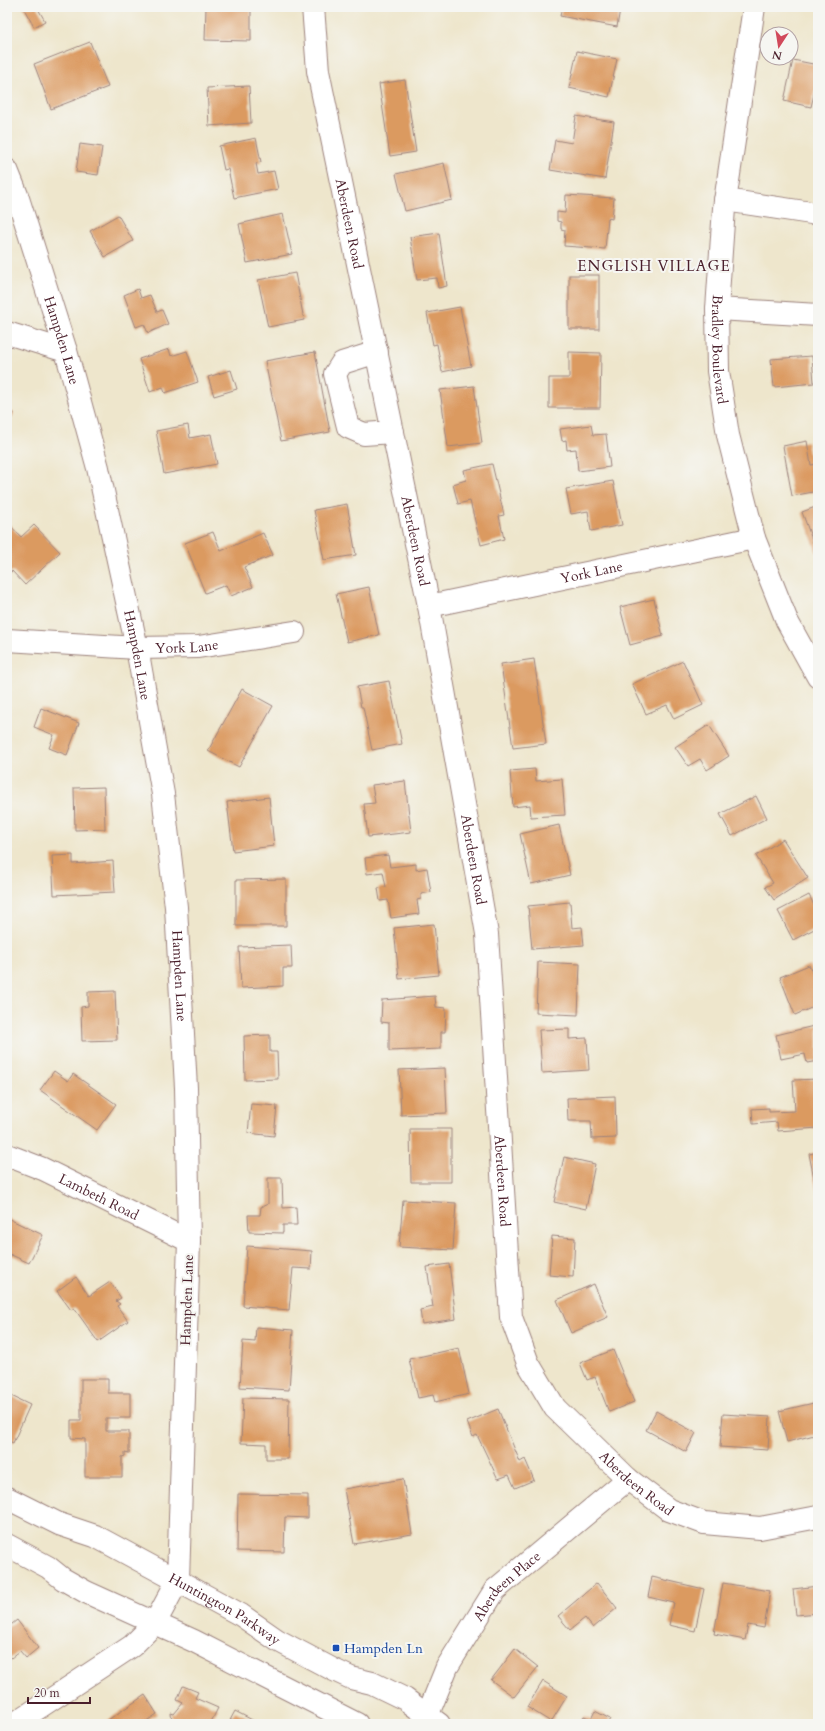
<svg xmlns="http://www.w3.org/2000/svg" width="825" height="1731" viewBox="0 0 825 1731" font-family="Cardo,serif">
	<rect width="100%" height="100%" fill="#f6f6f2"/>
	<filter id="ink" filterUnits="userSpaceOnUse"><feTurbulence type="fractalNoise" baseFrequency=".025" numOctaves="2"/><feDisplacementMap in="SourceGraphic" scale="8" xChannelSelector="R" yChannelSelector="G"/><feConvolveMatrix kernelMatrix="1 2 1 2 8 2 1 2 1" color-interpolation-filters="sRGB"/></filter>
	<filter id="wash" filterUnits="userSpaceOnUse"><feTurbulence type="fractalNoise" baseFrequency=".012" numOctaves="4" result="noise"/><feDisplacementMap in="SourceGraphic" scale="16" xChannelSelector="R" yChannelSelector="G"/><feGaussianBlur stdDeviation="0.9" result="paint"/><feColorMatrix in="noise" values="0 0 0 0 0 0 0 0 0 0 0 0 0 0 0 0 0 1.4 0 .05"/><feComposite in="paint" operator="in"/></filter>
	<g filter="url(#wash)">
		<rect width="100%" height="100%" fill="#eee6cc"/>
		<g id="blocks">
			<g fill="#db9a60">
				<path d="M23 7H37L45 21 34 27Z"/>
				<path d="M206 7H251V41L205 40Z"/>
				<path d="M562 7H631L630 11 620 9 617 27 560 16Z"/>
				<path d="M90 42 108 87 51 109 34 64Z"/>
				<path d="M577 51 617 59 609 97 569 88Z"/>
				<path d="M793 60 818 65V91L815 90 811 107 784 101Z"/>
				<path d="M405 80 416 152 390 156 379 84Z"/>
				<path d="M249 86 251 123 209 126 207 88Z"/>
				<path d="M576 116 614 122 605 179 550 170 555 140 572 143Z"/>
				<path d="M256 138 261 162 256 163 258 174 274 171 278 189 234 198 228 169 224 170 219 146Z"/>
				<path d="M80 144 102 147 98 175 76 172Z"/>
				<path d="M444 163 452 200 405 211 396 174Z"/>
				<path d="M566 195 614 198 612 219 608 218 605 249 564 246 565 230 561 229V222L557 221V212L565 213Z"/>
				<path d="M283 214 292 254 247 263 239 224Z"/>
				<path d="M118 215 133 241 105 257 90 231Z"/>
				<path d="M439 233 447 286 438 288 437 278 417 280 410 237Z"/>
				<path d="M295 273 304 320 268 327 258 280Z"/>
				<rect x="569" y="275" width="30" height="54"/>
				<path d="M138 289 141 298 150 295 157 312 162 310 168 324 148 333 144 324 136 327 124 295Z"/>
				<path d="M460 307 471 366 442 372 437 344 433 345 427 313Z"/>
				<path d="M169 349 171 356 187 351 198 382 165 393 163 387 150 392 139 359Z"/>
				<path d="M315 352 330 432 281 441 265 361Z"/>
				<path d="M569 352 601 353 600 408H549V378H569Z"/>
				<path d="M812 356 814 383 774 387 771 359Z"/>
				<path d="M231 370 237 389 214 396 208 377Z"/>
				<path d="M474 386 482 443 448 447 440 390Z"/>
				<path d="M7 409 14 413 7 427Z"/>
				<path d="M188 425 190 438 211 434 217 464 164 474 156 431Z"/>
				<path d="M591 425 593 435 606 434 610 467 578 471 576 449 567 450 566 440 562 441 560 429Z"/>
				<path d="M807 441 811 465 818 464V491L792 496 783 446Z"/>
				<path d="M492 464 504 515 499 516 504 539 481 545 470 501 458 504 453 484 466 480 464 470Z"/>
				<path d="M613 481 622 525 591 531 588 511 571 514 566 489Z"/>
				<path d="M347 504 356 555 324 560 314 510Z"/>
				<path d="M818 506V556L802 512Z"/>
				<path d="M8 523 21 537 34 525 60 552 25 585 12 571 7 576Z"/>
				<path d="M213 532 221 551 263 533 273 555 244 567 253 587 231 596 226 585 205 593 185 543Z"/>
				<path d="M369 587 379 635 347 642 336 594Z"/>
				<path d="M654 599 663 636 630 645 620 607Z"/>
				<path d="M534 659 546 744 513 748 501 664Z"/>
				<path d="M683 661 703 705 674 719 667 705 646 714 632 684Z"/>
				<path d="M389 681 402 744 372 750 363 707H361L357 687Z"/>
				<path d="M242 689 273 706 239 767 208 751Z"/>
				<path d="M41 708 79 723 67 755 49 748 54 735 34 727Z"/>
				<path d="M709 725 729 756 707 770 700 759 688 766 675 747Z"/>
				<path d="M535 769 536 781 562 779 565 815 531 817 530 805 513 807 510 771Z"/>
				<path d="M405 781 411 832 368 837 364 804 375 803 372 785Z"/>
				<path d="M104 787 105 829 75 830 74 788Z"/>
				<path d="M756 796 767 818 732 836 720 814Z"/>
				<path d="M269 797 274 846 233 851 227 802Z"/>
				<path d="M559 825 570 875 531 884 520 834Z"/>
				<path d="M783 839 808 878 774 900 765 887 773 883 756 856Z"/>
				<path d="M73 855V864L113 861 115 892 54 895 52 856Z"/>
				<path d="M388 855 390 867 416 864V870L427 868 431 892 421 894V899L417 900 419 914 391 918 388 900 380 901 378 888 386 887 383 872 367 874 365 858Z"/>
				<path d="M286 879V926H236V880Z"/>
				<path d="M809 895 818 913V927L793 940 778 911Z"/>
				<path d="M570 902 572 928 582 927 584 945 532 949 528 906Z"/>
				<path d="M434 924 439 975 399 979 394 928Z"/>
				<path d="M291 945 292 968H283V986L241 988 239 947Z"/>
				<path d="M538 962 580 964 578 1015 536 1013Z"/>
				<path d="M809 965 818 986V1005L795 1015 780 977Z"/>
				<path d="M115 991 117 1040 82 1041 81 1007 88 1006V992Z"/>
				<path d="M435 996 436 1007 446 1008 445 1032H441V1049L389 1051V1023L381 1022 382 1000Z"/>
				<path d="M818 1025V1061L807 1063 805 1054 781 1059 776 1035Z"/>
				<path d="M569 1029V1039L587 1038 589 1070 542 1073 539 1030Z"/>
				<path d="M270 1035V1052H277L278 1079 245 1080 244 1036Z"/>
				<path d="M445 1068 447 1113 401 1115 399 1070Z"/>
				<path d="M54 1071 68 1081 73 1074 116 1104 97 1130 40 1090Z"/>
				<path d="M818 1079V1128L778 1131 777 1122 753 1124 752 1109 769 1108V1112L795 1111 793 1080Z"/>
				<path d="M615 1096 616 1138 592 1139 591 1121H568L567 1098Z"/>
				<path d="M251 1104 277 1106 274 1136 248 1133Z"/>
				<path d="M410 1129H451V1182H411Z"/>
				<path d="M818 1152V1193H817L809 1154Z"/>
				<path d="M564 1157 595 1164 586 1209 554 1202Z"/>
				<path d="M268 1178H282L283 1208 296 1207 297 1225H283V1233L249 1232 248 1215H260L261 1207 268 1204Z"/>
				<path d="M403 1200 456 1203 453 1250 399 1247Z"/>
				<path d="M7 1218 43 1235 29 1263 7 1253Z"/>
				<path d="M552 1236 575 1238 573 1277 549 1275Z"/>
				<path d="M247 1246 312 1251 311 1269 293 1268 289 1310 243 1306Z"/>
				<path d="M449 1264 456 1319 422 1324 420 1310 433 1307 427 1267Z"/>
				<path d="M76 1277 89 1296 110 1282 121 1298 116 1301 120 1304 117 1306 128 1321 98 1342 74 1308 71 1310 57 1291Z"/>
				<path d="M594 1284 608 1317 571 1333 557 1300Z"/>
				<path d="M256 1327 293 1330 289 1390 240 1387 243 1341 255 1342Z"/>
				<path d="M459 1348 469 1394 435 1402 433 1395 418 1398 409 1359Z"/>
				<path d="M613 1350 634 1402 609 1412 595 1377 587 1380 580 1363Z"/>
				<path d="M81 1379H108V1393H130V1418H106V1431H129V1453L125 1452V1456L122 1457V1477H85V1439L71 1438V1420H81Z"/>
				<path d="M7 1394 30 1405 13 1443 7 1440Z"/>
				<path d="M243 1398 289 1399 288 1459H266V1444L241 1443Z"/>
				<path d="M818 1402V1434L787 1442 779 1411Z"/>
				<path d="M498 1409 520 1462 525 1459 534 1480 515 1488 509 1475 498 1479 477 1435 473 1437 467 1422Z"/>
				<path d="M656 1411 696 1433 686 1452 646 1430Z"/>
				<path d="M723 1414 770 1417 768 1450 720 1447Z"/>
				<path d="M403 1479 412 1534 354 1544 344 1489Z"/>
				<path d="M238 1494 308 1495V1518L285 1517 284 1552 237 1551Z"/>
				<path d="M652 1577 704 1589 695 1631 669 1625 674 1603 648 1597Z"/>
				<path d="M597 1583 617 1608 593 1628 585 1618 570 1630 558 1616Z"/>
				<path d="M723 1583 770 1591 764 1628 748 1625 745 1640 714 1634Z"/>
				<path d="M818 1586V1613L796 1615 793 1589Z"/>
				<path d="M17 1620 38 1648 26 1658 20 1651 7 1661V1628Z"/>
				<path d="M515 1649 538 1667 514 1697 491 1680Z"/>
				<path d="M543 1681 567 1696 551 1722 527 1707Z"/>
				<path d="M183 1686 198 1692 195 1698 218 1708 210 1724H172L171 1713 174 1714 183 1703 177 1700Z"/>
				<path d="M145 1695 157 1714 142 1724H110L108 1720Z"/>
				<path d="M235 1711 260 1724H228Z"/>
				<path d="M595 1711 610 1719 607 1724H579L584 1716 591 1719Z"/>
			</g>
		</g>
	</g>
	<g filter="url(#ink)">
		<use href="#blocks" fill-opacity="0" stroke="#9c827c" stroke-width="1"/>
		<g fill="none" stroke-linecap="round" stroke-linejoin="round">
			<defs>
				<g id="minor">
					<path id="s1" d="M313 7 318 71 429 606 487 934 511 1317 528 1363 555 1408 628 1479 669 1510 704 1523 760 1528 818 1517"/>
					<path id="s2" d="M7 170 17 195 66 351 98 468 137 648 163 794 176 907 186 1088 189 1241 178 1580 155 1623 132 1646 14 1724"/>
					<path d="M725 200 818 214"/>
					<path d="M717 309 818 315"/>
					<path d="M7 333 66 351"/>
					<path d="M377 352 342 363 335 374 348 427 364 434 393 432"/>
					<path id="s3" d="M429 606 754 538"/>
					<path id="s4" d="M7 640 137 648 198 647 294 632"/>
					<path id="s5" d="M7 1155 43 1169 189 1241"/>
					<path id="s6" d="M7 1498 59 1524 95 1536 241 1615 277 1640 334 1670 351 1678 372 1683 405 1699 439 1724"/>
					<path d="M7 1545 48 1567 63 1579 86 1592 194 1641 357 1724"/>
					<path id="s7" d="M424 1724 447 1667 495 1590 628 1479"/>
				</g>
				<g id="major">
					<path id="s8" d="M754 7 724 208 717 309 718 371 728 435 754 538 787 621 818 677"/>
				</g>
			</defs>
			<use href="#minor" stroke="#9c827c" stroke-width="24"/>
			<use href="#major" stroke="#9c827c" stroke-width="24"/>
			<use href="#minor" stroke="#fff" stroke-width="22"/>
			<use href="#major" stroke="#fff" stroke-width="22"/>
		</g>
	</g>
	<rect fill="#1a4fb4" stroke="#f6f6f2" stroke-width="1.5" x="332" y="1644" width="8" height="8" rx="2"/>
	<g text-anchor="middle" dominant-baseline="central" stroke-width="4" stroke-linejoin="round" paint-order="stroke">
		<g font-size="14" fill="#4a1f2b" stroke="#f6f6f2">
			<text stroke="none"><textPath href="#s1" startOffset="220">Aberdeen Road</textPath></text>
			<text stroke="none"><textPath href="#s2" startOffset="179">Hampden Lane</textPath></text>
			<text stroke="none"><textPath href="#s8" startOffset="345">Bradley Boulevard</textPath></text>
			<text stroke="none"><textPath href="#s1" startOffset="544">Aberdeen Road</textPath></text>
			<text stroke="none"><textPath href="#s3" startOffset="166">York Lane</textPath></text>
			<text stroke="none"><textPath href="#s4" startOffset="180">York Lane</textPath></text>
			<text stroke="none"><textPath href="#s2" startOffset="503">Hampden Lane</textPath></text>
			<text stroke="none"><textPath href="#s1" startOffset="868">Aberdeen Road</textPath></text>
			<text stroke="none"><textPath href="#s2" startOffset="827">Hampden Lane</textPath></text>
			<text stroke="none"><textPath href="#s1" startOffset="1191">Aberdeen Road</textPath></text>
			<text stroke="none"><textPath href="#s5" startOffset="101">Lambeth Road</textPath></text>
			<text transform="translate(187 1300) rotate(-88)">Hampden Lane</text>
			<text stroke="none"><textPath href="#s1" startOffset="1540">Aberdeen Road</textPath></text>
			<text stroke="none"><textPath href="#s7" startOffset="163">Aberdeen Place</textPath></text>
			<text stroke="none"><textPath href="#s6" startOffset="245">Huntington Parkway</textPath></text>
		</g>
		<g font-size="14" fill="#164399" stroke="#f6f6f2" text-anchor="start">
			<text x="344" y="1648">Hampden Ln</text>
		</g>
		<g font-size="15" letter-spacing="1" fill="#4a1f2b" stroke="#f6f6f2">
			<text x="654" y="266">ENGLISH VILLAGE</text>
		</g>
	</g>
	<rect width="825" height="1731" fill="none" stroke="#f6f6f2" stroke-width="24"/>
	<g transform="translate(779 46) rotate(192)"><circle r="19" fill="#f6f6f2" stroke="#b1a0a2"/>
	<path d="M0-3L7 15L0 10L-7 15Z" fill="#d1495b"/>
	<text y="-6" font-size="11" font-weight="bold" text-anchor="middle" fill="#4a1f2b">N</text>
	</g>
	<path d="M28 1697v6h62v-6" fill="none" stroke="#4a1f2b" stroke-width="2"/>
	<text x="34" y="1697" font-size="12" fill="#4a1f2b" stroke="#f6f6f2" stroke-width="3" paint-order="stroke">20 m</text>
</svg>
